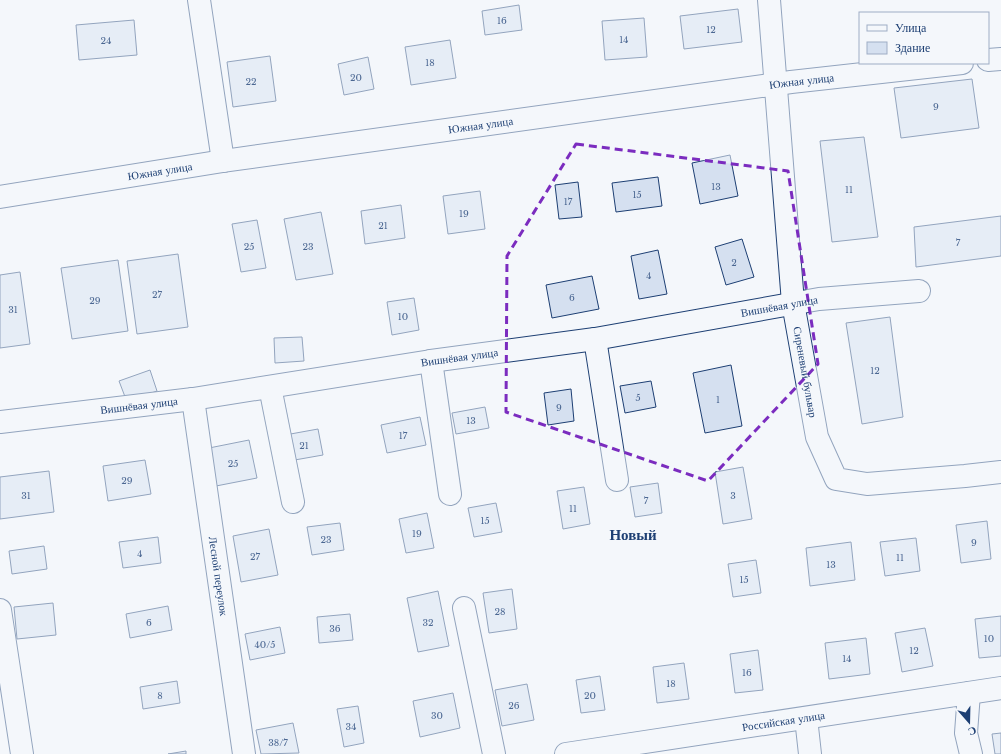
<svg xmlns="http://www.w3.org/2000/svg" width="1001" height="754" viewBox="0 0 1001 754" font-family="'Libre Baskerville',serif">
	<rect width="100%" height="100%" fill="#f4f7fb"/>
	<g fill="#d5e0f0" stroke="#1d3f73">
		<path d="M519 5 522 30 485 35 482 11Z"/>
		<path d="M738 9 742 42 684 49 680 16Z"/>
		<path d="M644 18 647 57 605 60 602 21Z"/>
		<path d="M134 20 137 55 79 60 76 25Z"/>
		<path d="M450 40 456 78 411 85 405 47Z"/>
		<path d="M270 56 276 101 233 107 227 62Z"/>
		<path d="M368 57 374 89 344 95 338 64Z"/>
		<path d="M972 79 979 128 901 138 894 88Z"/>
		<path d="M864 137 878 237 832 242 820 141Z"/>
		<path d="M730 155 738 196 700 204 692 163Z"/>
		<path d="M658 177 662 206 616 212 612 183Z"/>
		<path d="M578 182 582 217 559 219 555 185Z"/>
		<path d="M480 191 485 229 448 234 443 196Z"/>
		<path d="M401 205 405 238 365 244 361 211Z"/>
		<path d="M321 212 333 274 296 280 284 219Z"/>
		<path d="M1001 216V256L916 267 914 227Z"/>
		<path d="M257 220 266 268 241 272 232 224Z"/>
		<path d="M742 239 754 277 726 285 715 247Z"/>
		<path d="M658 250 667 294 639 299 631 256Z"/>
		<path d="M178 254 188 327 137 334 127 261Z"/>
		<path d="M118 260 128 331 72 339 61 268Z"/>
		<path d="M20 272 30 344 0 348V275Z"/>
		<path d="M592 276 599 309 552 318 546 285Z"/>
		<path d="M414 298 419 330 392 335 387 302Z"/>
		<path d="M890 317 903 417 862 424 846 323Z"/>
		<path d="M302 337 304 361 275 363 274 338Z"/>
		<path d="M731 365 742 426 705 433 693 373Z"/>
		<path d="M150 370 157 391 127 402 119 381Z"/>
		<path d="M651 381 656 407 625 413 620 386Z"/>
		<path d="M571 389 574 421 548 425 544 393Z"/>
		<path d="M485 407 489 428 456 434 452 413Z"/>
		<path d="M420 417 426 445 387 453 381 425Z"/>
		<path d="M318 429 323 455 289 461 285 435Z"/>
		<path d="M249 440 257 478 216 486 209 448Z"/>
		<path d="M145 460 151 494 108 501 103 466Z"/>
		<path d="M743 467 752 519 723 524 715 472Z"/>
		<path d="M49 471 54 512 0 519V477Z"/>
		<path d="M658 483 662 513 635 517 630 487Z"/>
		<path d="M584 487 590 524 563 529 557 491Z"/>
		<path d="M496 503 502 532 474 537 468 508Z"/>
		<path d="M427 513 434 548 406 553 399 519Z"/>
		<path d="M987 521 991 559 961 563 956 525Z"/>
		<path d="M340 523 344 550 312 555 307 527Z"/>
		<path d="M269 529 278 575 241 582 233 536Z"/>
		<path d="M158 537 161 563 123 568 119 542Z"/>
		<path d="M916 538 920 571 885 576 880 542Z"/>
		<path d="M851 542 855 580 810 586 806 548Z"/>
		<path d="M44 546 47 569 12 574 9 551Z"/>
		<path d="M756 560 761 593 733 597 728 564Z"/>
		<path d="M512 589 517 629 489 633 483 593Z"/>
		<path d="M438 591 449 646 418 652 407 598Z"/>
		<path d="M53 603 56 635 17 639 14 607Z"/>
		<path d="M168 606 172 630 130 638 126 614Z"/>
		<path d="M350 614 353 640 319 643 317 617Z"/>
		<path d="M1001 616V656L979 658 975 619Z"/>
		<path d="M280 627 285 653 250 660 245 634Z"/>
		<path d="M925 628 933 666 902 672 895 633Z"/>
		<path d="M866 638 870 674 829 679 825 643Z"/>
		<path d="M758 650 763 690 735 693 730 654Z"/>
		<path d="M684 663 689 699 657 703 653 667Z"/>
		<path d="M600 676 605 710 581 713 576 680Z"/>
		<path d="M177 681 180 703 143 709 140 687Z"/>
		<path d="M527 684 534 720 502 726 495 690Z"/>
		<path d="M453 693 460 728 420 737 413 701Z"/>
		<path d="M358 706 364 743 344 747 337 709Z"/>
		<path d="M293 723 299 753 261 754 256 730Z"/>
		<path d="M1001 733V754H995L992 734Z"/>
		<path d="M186 751V754H168Z"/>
	</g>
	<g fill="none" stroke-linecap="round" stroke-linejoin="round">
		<defs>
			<g id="minor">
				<path d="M199 0 223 161"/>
				<path id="s1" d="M769 0 793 303 817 437 836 479 867 484 965 476 1001 472"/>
				<path d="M988 60 1001 59"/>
				<path id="s2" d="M0 197 223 161 791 82 962 63"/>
				<path d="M595 339 617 480"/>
				<path d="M431 361 450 494"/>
				<path d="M270 387 293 502"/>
				<path id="s3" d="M193 399 244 754"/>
				<path id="s4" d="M0 422 193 399 431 361 595 339 819 299 919 291"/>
				<path d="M464 608 494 754"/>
				<path d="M0 610 22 754"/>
				<path d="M969 693 966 733 971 754"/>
				<path d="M806 718 810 754"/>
				<path id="s5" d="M566 754 1001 688"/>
			</g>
		</defs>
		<use href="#minor" stroke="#1d3f73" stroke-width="24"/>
		<use href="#minor" stroke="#f4f7fb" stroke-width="22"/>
	</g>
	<path d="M0 0H1001V754H0ZM576 144 788 171 818 364 708 481 506 412 507 256Z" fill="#f4f7fb" fill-opacity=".55" fill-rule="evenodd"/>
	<path fill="none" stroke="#7b2cbf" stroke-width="3" stroke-dasharray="8 5" stroke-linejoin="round" d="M576 144 788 171 818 364 708 481 506 412 507 256Z"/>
	<g text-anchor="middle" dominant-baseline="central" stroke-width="3" stroke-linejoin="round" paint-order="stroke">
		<g font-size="9" fill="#4b6792">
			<text x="502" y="20">16</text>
			<text x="711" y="29">12</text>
			<text x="624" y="39">14</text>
			<text x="106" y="40">24</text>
			<text x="430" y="62">18</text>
			<text x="356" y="77">20</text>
			<text x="251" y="81">22</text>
			<text x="936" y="106">9</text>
			<text x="716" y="186">13</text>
			<text x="849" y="189">11</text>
			<text x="637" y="194">15</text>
			<text x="568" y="201">17</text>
			<text x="464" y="213">19</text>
			<text x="383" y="225">21</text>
			<text x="958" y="242">7</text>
			<text x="249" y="246">25</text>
			<text x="308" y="246">23</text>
			<text x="734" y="262">2</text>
			<text x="649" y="275">4</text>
			<text x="157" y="294">27</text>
			<text x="572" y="297">6</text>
			<text x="95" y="300">29</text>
			<text x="13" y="309">31</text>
			<text x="403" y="316">10</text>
			<text x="875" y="370">12</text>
			<text x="638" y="397">5</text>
			<text x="718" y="399">1</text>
			<text x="559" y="407">9</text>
			<text x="471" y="420">13</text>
			<text x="403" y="435">17</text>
			<text x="304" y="445">21</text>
			<text x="233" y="463">25</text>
			<text x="127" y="480">29</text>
			<text x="26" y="495">31</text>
			<text x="733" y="495">3</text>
			<text x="646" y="500">7</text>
			<text x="573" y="508">11</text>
			<text x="485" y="520">15</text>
			<text x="417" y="533">19</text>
			<text x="326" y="539">23</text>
			<text x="974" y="542">9</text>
			<text x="140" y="553">4</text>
			<text x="255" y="556">27</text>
			<text x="900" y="557">11</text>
			<text x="831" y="564">13</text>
			<text x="744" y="579">15</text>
			<text x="500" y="611">28</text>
			<text x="149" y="622">6</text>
			<text x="428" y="622">32</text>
			<text x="335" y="628">36</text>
			<text x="989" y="638">10</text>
			<text x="265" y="644">40/5</text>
			<text x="914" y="650">12</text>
			<text x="847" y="658">14</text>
			<text x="747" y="672">16</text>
			<text x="671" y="683">18</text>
			<text x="160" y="695">8</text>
			<text x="590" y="695">20</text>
			<text x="514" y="705">26</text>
			<text x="437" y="715">30</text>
			<text x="351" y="726">34</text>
			<text x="278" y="742">38/7</text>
		</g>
		<g font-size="11" fill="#1d3f73" stroke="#f4f7fb">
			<text stroke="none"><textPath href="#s2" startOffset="810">Южная улица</textPath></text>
			<text stroke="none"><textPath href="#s2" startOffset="486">Южная улица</textPath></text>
			<text stroke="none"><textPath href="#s2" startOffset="162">Южная улица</textPath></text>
			<text stroke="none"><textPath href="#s4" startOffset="788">Вишнёвая улица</textPath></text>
			<text stroke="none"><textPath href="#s4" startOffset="464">Вишнёвая улица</textPath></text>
			<text stroke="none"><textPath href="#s1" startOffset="374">Сиреневый бульвар</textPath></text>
			<text stroke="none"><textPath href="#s4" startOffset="140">Вишнёвая улица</textPath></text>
			<text stroke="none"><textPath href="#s3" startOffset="179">Лесной переулок</textPath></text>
			<text stroke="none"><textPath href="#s5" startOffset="220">Российская улица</textPath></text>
		</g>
		<g font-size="15" font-weight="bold" fill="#1d3f73" stroke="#f4f7fb">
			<text x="633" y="534">Новый</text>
		</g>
	</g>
	<rect x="859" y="12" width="130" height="52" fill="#f4f7fb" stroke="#9eadc5"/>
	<rect x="867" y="25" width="20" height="6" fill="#f4f7fb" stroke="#9eadc5"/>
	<text x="895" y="32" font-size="12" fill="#1d3f73">Улица</text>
	<rect x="867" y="42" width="20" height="12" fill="#d5e0f0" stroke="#9eadc5"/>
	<text x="895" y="52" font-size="12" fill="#1d3f73">Здание</text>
	<g transform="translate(969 722) rotate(160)" stroke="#f4f7fb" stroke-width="3" paint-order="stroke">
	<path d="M0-3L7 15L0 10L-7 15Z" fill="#1d3f73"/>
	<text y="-6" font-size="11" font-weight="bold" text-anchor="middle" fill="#1d3f73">С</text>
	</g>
</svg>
